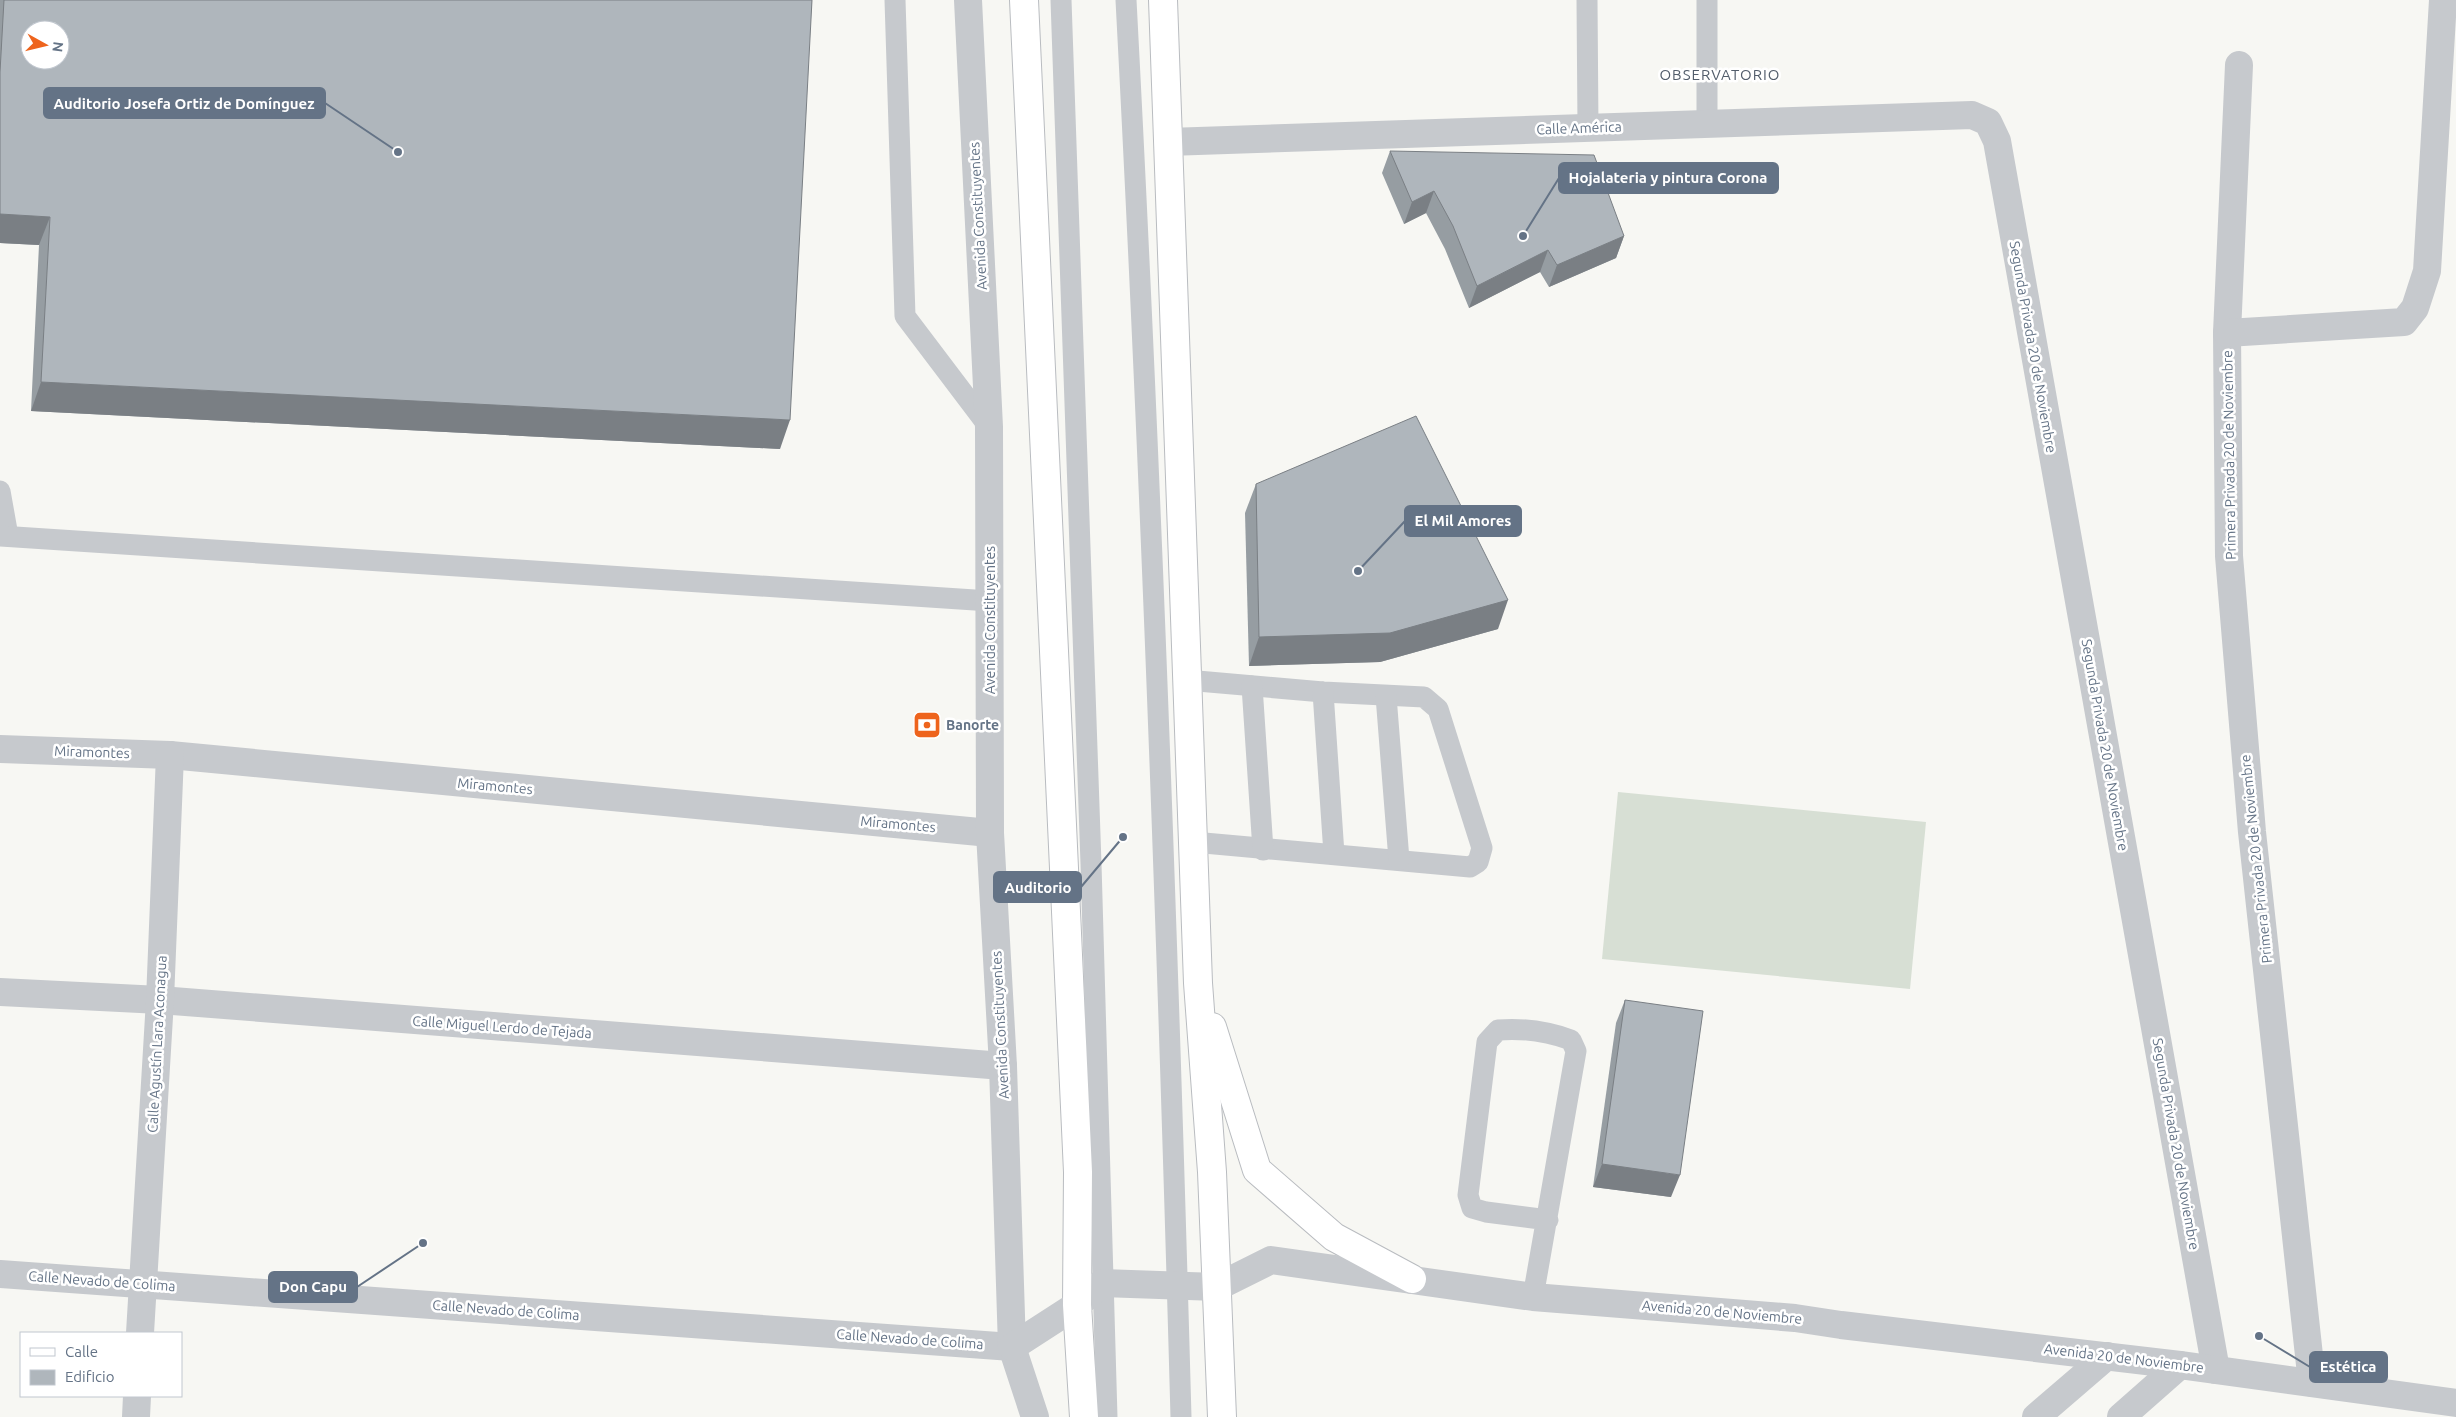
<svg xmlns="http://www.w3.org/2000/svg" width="2456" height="1417" viewBox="0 0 2456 1417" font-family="Ubuntu,sans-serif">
	<rect width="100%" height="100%" fill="#f7f7f3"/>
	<path fill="#d7dfd4" d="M1618 792 1926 822 1910 989 1602 959Z"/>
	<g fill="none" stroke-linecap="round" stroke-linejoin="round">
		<defs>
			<g id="primary">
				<path d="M1024 0 1078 1172 1077 1305 1084 1417"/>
				<path d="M1163 0 1198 983 1212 1172 1222 1417"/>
				<path d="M1212 1027 1257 1170 1334 1237 1412 1279"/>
			</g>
		</defs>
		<use href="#primary" stroke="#b9bcc0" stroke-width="30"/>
		<g stroke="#c6c9cd" stroke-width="21">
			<path d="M895 0 905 316 989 427"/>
			<path d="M1061 0 1091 864 1107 1417"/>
			<path d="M1126 0C1151 472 1168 944 1181 1417"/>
			<path d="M1587 0 1588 127"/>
			<path d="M1707 0V124"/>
			<path d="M0 491 8 536"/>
			<path d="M0 536 990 601"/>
			<path d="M1186 680 1323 692 1424 697 1438 709 1482 848 1478 862 1470 867 1193 842"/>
			<path d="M1252 686 1263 850"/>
			<path d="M1323 692 1334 854"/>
			<path d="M1386 696 1399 860"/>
			<path d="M1533 1297 1576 1051 1571 1040C1549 1032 1522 1028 1498 1030L1487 1042 1468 1195 1472 1208 1486 1212 1548 1220"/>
		</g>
		<g stroke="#c6c9cd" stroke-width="28">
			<path d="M2239 65 2227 333 2229 556 2252 832 2312 1383"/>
			<path d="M1168 142 1972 115 1988 122 1997 141 2216 1370"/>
			<path d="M2227 333 2404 322 2415 308 2427 271 2443 0"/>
			<path d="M0 749 170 755 990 833"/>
			<path d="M0 992 160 1000 1003 1066"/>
			<path d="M0 1274 1012 1347"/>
			<path d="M140 1333 160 1000 170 755"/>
			<path d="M136 1417 137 1396"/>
		</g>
		<g stroke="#c6c9cd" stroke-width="28">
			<path d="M968 0 989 427 990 833 1003 1066 1012 1347 1035 1417"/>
			<path d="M1012 1347 1077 1305 1102 1283 1217 1287 1271 1260 1533 1297 1795 1318 1841 1325 2180 1365 2456 1403"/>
			<path d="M2036 1417 2107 1356"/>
			<path d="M2121 1417 2180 1365"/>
		</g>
		<use href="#primary" stroke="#fff" stroke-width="28"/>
	</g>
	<g fill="#969da2">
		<path d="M0 0H812L780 449 31 411 39 245 0 243Z"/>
		<path d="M1390 151 1624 236 1616 258 1549 287 1540 272 1469 308 1445 249 1426 213 1404 224 1382 173Z"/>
		<path d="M1256 484 1498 629 1380 662 1249 666 1245 513Z"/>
		<path d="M1625 1000 1671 1197 1593 1187 1616 1023Z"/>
	</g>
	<g fill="#7a7f84">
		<path d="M1434 191 1426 213 1404 224 1412 202Z"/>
		<path d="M0 214 50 217 39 245 0 243Z"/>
		<path d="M1624 236 1616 258 1549 287 1557 265Z"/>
		<path d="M1548 250 1540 272 1469 308 1477 286Z"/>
		<path d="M41 382 790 420 780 449 31 411Z"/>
		<path d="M1508 600 1498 629 1380 662 1249 666 1259 637Z"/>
		<path d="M1602 1164 1680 1175 1671 1197 1593 1187Z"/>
	</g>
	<g fill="#afb6bc" stroke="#7a7f84" fill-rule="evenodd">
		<path d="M4 0H812L790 420 41 382 50 217 0 214V72ZM30 30H60V60H30Z"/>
		<path d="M1390 151 1594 155 1624 236 1557 265 1548 250 1477 286 1453 226 1434 191 1412 202Z"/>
		<path d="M1416 416 1508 600 1390 633 1259 637 1256 484Z"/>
		<path d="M1625 1000 1703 1011 1680 1175 1602 1164Z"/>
	</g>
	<defs>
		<symbol id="bank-square" viewBox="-11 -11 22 22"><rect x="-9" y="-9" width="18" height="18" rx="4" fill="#ee641d" stroke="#fff"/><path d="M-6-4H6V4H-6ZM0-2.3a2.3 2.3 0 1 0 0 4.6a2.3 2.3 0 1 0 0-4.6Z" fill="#fff"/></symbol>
	</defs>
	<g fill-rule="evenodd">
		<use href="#bank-square" x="911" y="709" width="32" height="32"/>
	</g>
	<g text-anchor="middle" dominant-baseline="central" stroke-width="5" stroke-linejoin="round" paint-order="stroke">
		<g font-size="14" fill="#647386" stroke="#fff">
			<text transform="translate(1579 128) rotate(-2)">Calle América</text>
			<text transform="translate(978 216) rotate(-93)">Avenida Constituyentes</text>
			<text transform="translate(2033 347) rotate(80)">Segunda Privada 20 de Noviembre</text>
			<text transform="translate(2229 455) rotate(-91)">Primera Privada 20 de Noviembre</text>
			<text transform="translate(990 620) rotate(-90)">Avenida Constituyentes</text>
			<text transform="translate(2105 745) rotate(80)">Segunda Privada 20 de Noviembre</text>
			<text transform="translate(92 752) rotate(2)">Miramontes</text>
			<text transform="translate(495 786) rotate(5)">Miramontes</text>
			<text transform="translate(898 824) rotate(5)">Miramontes</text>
			<text transform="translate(2256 859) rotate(-96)">Primera Privada 20 de Noviembre</text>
			<text transform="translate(1000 1025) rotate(-93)">Avenida Constituyentes</text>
			<text transform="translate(502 1027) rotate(4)">Calle Miguel Lerdo de Tejada</text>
			<text transform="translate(157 1044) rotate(-87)">Calle Agustín Lara Aconagua</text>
			<text transform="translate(2176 1144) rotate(80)">Segunda Privada 20 de Noviembre</text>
			<text transform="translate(102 1281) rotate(4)">Calle Nevado de Colima</text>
			<text transform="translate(506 1310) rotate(4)">Calle Nevado de Colima</text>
			<text transform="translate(1722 1312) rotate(5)">Avenida 20 de Noviembre</text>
			<text transform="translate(910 1339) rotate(4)">Calle Nevado de Colima</text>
			<text transform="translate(2124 1358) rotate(7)">Avenida 20 de Noviembre</text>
		</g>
		<g font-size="14" font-weight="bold" fill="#647386" stroke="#fff" text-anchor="start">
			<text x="946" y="725">Banorte</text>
		</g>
		<g font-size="15" letter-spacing="1" fill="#525d6b" stroke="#fff">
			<text x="1720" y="74">OBSERVATORIO</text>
		</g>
	</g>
	<path fill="none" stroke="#647386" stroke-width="2" d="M398 152L325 103M1523 236L1559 178M1358 571L1405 521M1123 837L1081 887M423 1243L357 1287M2259 1336L2310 1367"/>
	<g fill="#647386" stroke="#fff" stroke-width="2">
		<circle cx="398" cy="152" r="5"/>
		<circle cx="1523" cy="236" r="5"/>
		<circle cx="1358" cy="571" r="5"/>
		<circle cx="1123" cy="837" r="5"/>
		<circle cx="423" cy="1243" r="5"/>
		<circle cx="2259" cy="1336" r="5"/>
	</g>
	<g fill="#647386" stroke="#647386" stroke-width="2">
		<rect x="44" y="88" width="281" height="30" rx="5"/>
		<rect x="1559" y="163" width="219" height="30" rx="5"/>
		<rect x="1405" y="506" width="116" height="30" rx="5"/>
		<rect x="994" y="872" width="87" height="30" rx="5"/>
		<rect x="269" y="1272" width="88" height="30" rx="5"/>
		<rect x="2310" y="1352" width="77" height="30" rx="5"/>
	</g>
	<g font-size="15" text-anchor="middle" font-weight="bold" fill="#fff">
		<text x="184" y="109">Auditorio Josefa Ortiz de Domínguez</text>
		<text x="1668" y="183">Hojalateria y pintura Corona</text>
		<text x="1463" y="526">El Mil Amores</text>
		<text x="1038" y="893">Auditorio</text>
		<text x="313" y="1292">Don Capu</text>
		<text x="2348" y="1372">Estética</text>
	</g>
	<rect x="20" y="1332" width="162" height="65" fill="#ffffff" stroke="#c1c7cf"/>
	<rect x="30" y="1348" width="25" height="8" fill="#ffffff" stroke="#c1c7cf"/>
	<text x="65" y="1357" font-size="15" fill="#647386">Calle</text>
	<rect x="30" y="1370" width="25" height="15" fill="#afb6bc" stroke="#c1c7cf"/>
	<text x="65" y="1382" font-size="15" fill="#647386">Edificio</text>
	<g transform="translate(45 45) rotate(98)"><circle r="24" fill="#ffffff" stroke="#c1c7cf"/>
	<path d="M0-4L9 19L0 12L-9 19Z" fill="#ee641d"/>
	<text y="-8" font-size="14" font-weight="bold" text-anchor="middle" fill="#647386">N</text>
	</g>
</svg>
